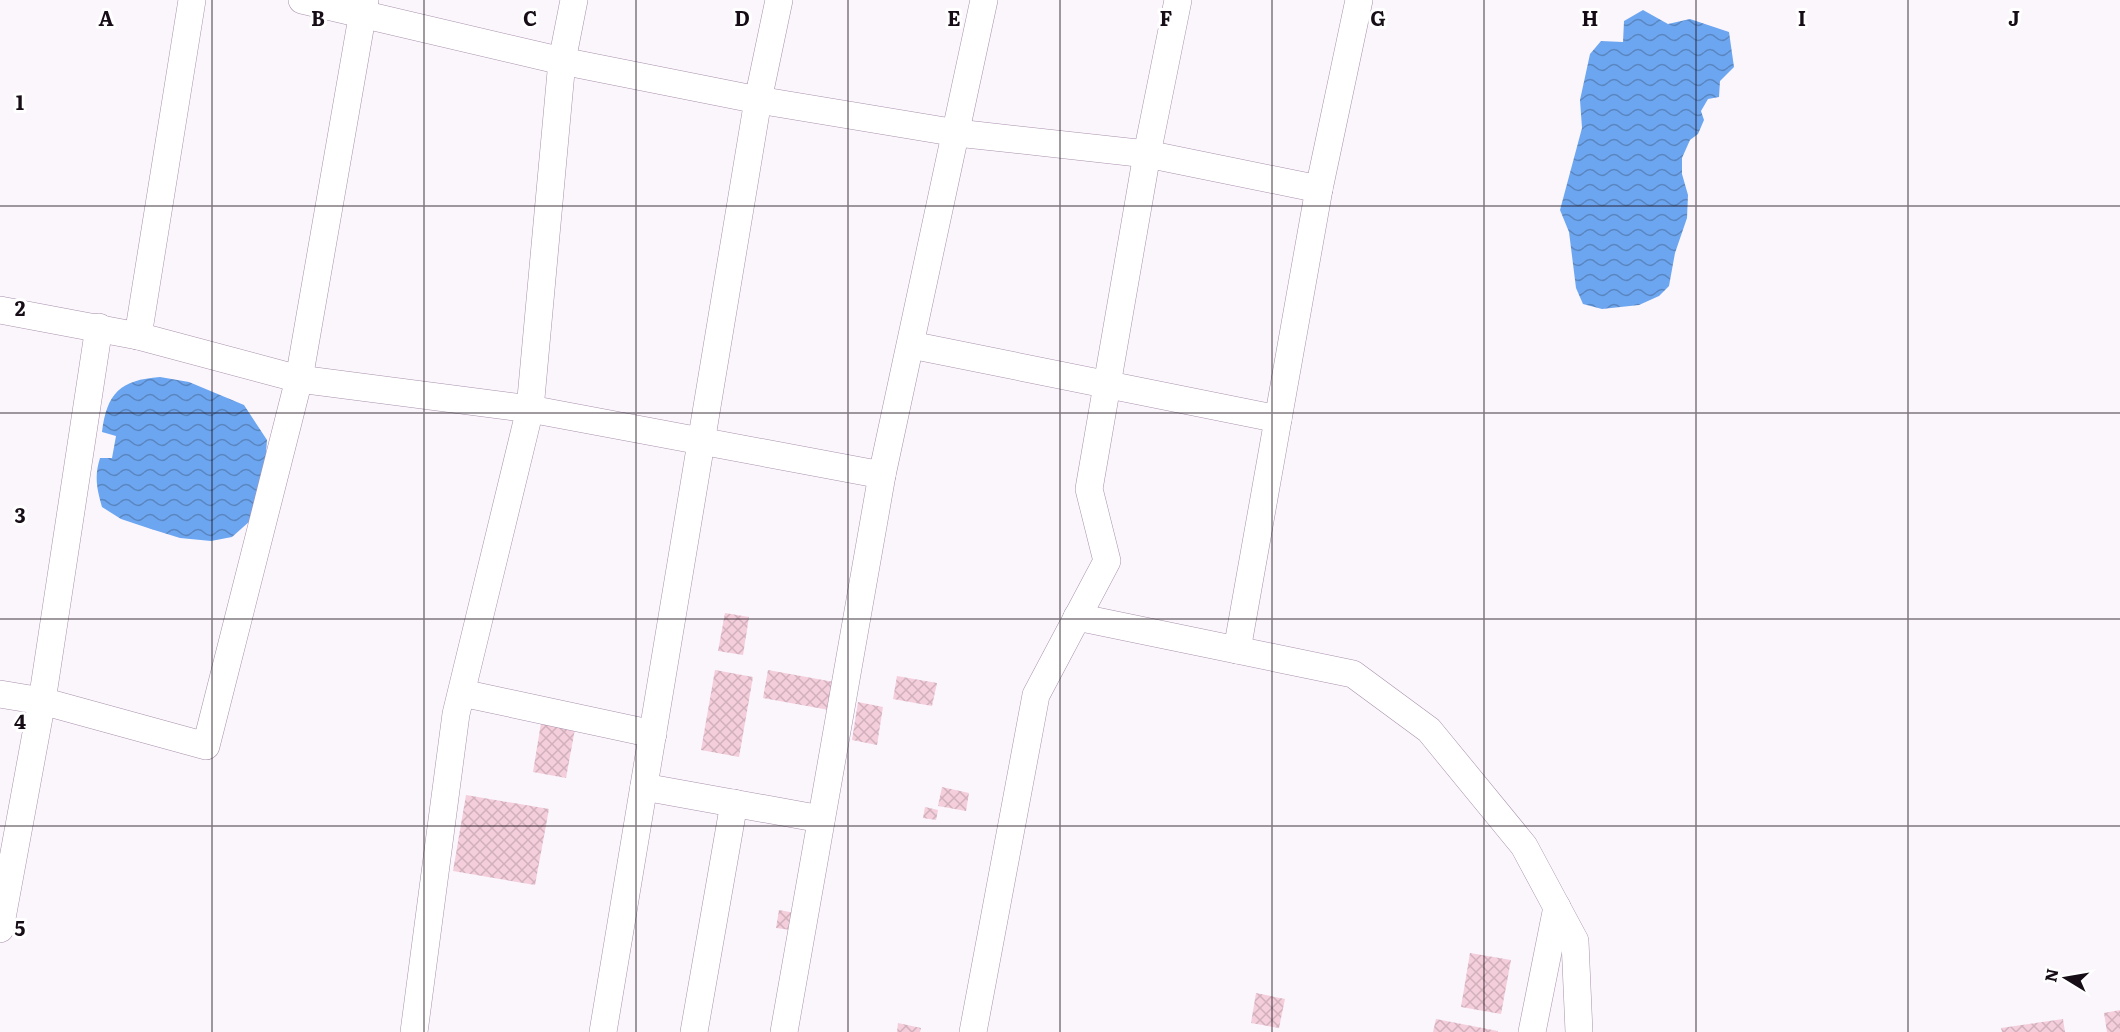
<svg xmlns="http://www.w3.org/2000/svg" width="2120" height="1032" viewBox="0 0 2120 1032" font-family="Literata,serif">
	<defs>
		<pattern id="water-waves" width="16" height="10" patternUnits="userSpaceOnUse" patternTransform="scale(1.5)"><rect width="16" height="10" fill="#6da6f0"/><path d="M0 5q4-4 8 0t8 0" fill="none" stroke="#5986c1"/></pattern>
		<pattern id="building-cross-hatch" width="8" height="8" patternUnits="userSpaceOnUse" patternTransform="scale(1.5)"><rect width="8" height="8" fill="#f5cedc"/><path d="M0 0l8 8M0 8l8-8" fill="none" stroke="#d1b0bc"/></pattern>
	</defs>
	<rect width="100%" height="100%" fill="#fbf6fc"/>
	<g fill="url(#water-waves)">
		<path d="M1643 10 1668 24 1690 19 1729 32 1734 67 1720 81 1719 97 1708 99 1701 111 1704 120 1698 134 1690 140 1682 158V174L1688 195 1687 218 1675 253 1669 286 1659 296 1639 305 1602 309 1583 304 1576 288 1569 232 1560 210 1582 128 1580 100 1590 54 1601 41 1623 42 1624 21Z"/>
		<path d="M160 377 189 382 244 405 267 440 263 494 250 521 232 537 211 541 180 538 151 529 121 519 102 507C97 489 94 477 100 458H112L116 436 102 432C107 393 120 380 160 377Z"/>
	</g>
	<g fill="url(#building-cross-hatch)">
		<path d="M725 613 749 617 743 655 718 651Z"/>
		<path d="M715 670 753 677 739 757 701 750Z"/>
		<path d="M768 670 834 682 829 710 763 698Z"/>
		<path d="M897 676 937 683 932 706 893 699Z"/>
		<path d="M858 702 883 707 877 745 852 740Z"/>
		<path d="M541 723 575 729 566 778 533 772Z"/>
		<path d="M942 787 969 793 966 811 938 806Z"/>
		<path d="M466 795 549 809 535 885 453 871Z"/>
		<path d="M925 807 938 810 936 820 923 818Z"/>
		<path d="M779 910 801 914 798 931 776 928Z"/>
		<path d="M1470 953 1511 960 1501 1014 1461 1007Z"/>
		<path d="M1256 993 1285 999 1279 1028 1251 1023Z"/>
		<path d="M2120 1010V1032H2107L2104 1013Z"/>
		<path d="M1436 1019 1498 1031V1032H1433Z"/>
		<path d="M2063 1019 2065 1032H2002L2001 1028Z"/>
		<path d="M898 1023 921 1028 920 1032H897Z"/>
	</g>
	<g fill="none" stroke-linecap="round" stroke-linejoin="round">
		<defs>
			<g id="minor">
				<path d="M302 0 562 61 758 100 957 133 1147 154 1319 189 1359 0"/>
				<path d="M0 310 138 336 299 379 530 409 882 475 984 0"/>
				<path d="M138 336 192 0"/>
				<path d="M911 345 1278 419"/>
				<path d="M1077 617 1353 674 1429 730 1524 846 1575 941 1579 1032"/>
				<path d="M1237 650 1319 189"/>
				<path d="M462 693 653 734"/>
				<path d="M0 694 42 701 206 746 299 379 365 0"/>
				<path d="M644 787 821 819"/>
				<path d="M0 929 42 701 99 327"/>
				<path d="M414 1032 456 714 530 409 562 61 574 0"/>
				<path d="M603 1032 758 100 779 0"/>
				<path d="M694 1032 734 803"/>
				<path d="M784 1032 882 475"/>
				<path d="M973 1032 1036 695 1107 561 1089 489 1147 154 1178 0"/>
				<path d="M1532 1032 1557 907"/>
			</g>
		</defs>
		<use href="#minor" stroke="#a891ac" stroke-width="28"/>
		<use href="#minor" stroke="#fff" stroke-width="27"/>
	</g>
	<path fill="none" stroke="#160d17" stroke-width="1.5" stroke-opacity="0.55" d="M212 0V1032M424 0V1032M636 0V1032M848 0V1032M1060 0V1032M1272 0V1032M1484 0V1032M1696 0V1032M1908 0V1032M0 206H2120M0 413H2120M0 619H2120M0 826H2120"/>
	<g font-size="20" text-anchor="middle" font-weight="bold" fill="#160d17" stroke="#fff" stroke-width="6" stroke-linejoin="round" paint-order="stroke">
		<text x="106" y="26">A</text>
		<text x="318" y="26">B</text>
		<text x="530" y="26">C</text>
		<text x="742" y="26">D</text>
		<text x="954" y="26">E</text>
		<text x="1166" y="26">F</text>
		<text x="1378" y="26">G</text>
		<text x="1590" y="26">H</text>
		<text x="1802" y="26">I</text>
		<text x="2014" y="26">J</text>
		<text x="20" y="110">1</text>
		<text x="20" y="316">2</text>
		<text x="20" y="523">3</text>
		<text x="20" y="729">4</text>
		<text x="20" y="936">5</text>
	</g>
	<g transform="translate(2066 978) rotate(281)" stroke="#ffffff" stroke-width="4.5" paint-order="stroke">
	<path d="M0-4.5L10 22L0 15L-10 22Z" fill="#160d17"/>
	<text y="-9" font-size="16" font-weight="bold" text-anchor="middle" fill="#160d17">N</text>
	</g>
</svg>
